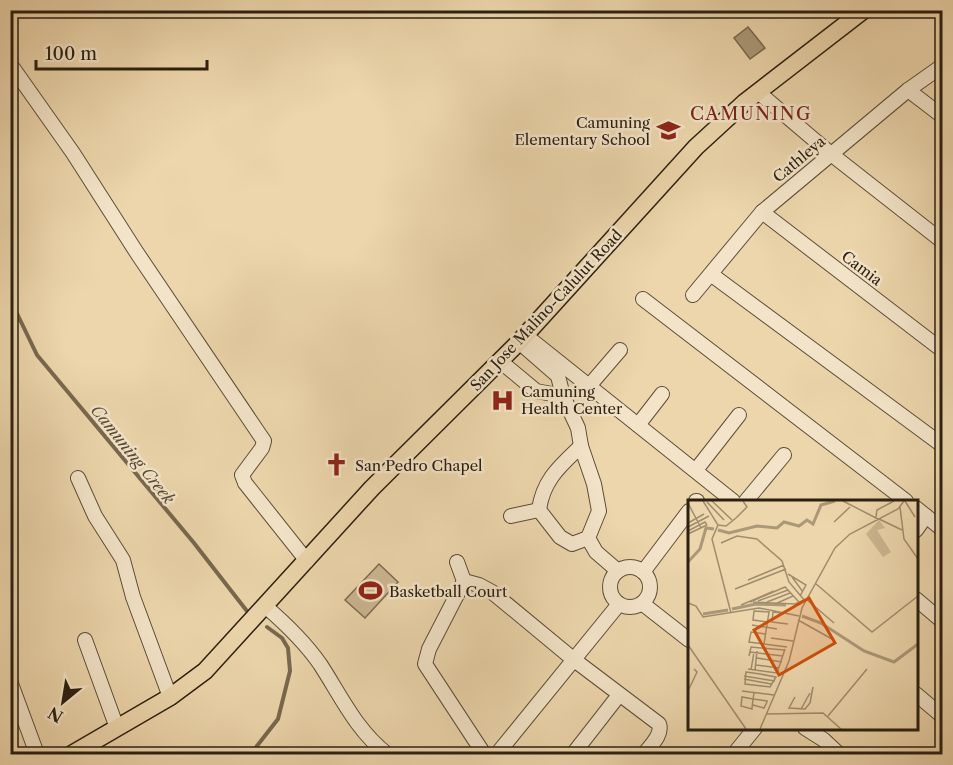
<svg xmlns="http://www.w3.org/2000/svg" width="953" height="765" viewBox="0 0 953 765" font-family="'Libre Caslon Text',serif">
	<rect width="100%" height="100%" fill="#edd6ac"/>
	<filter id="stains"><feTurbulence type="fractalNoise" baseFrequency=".00333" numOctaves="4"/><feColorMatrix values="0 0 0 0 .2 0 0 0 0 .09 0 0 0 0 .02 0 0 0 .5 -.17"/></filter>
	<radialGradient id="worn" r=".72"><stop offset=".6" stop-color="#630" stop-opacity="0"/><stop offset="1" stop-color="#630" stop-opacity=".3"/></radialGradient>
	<path fill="#ccb792" stroke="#7c6c52" stroke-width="1.5" d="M379 564 398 582 365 618 345 600Z"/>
	<path fill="#ab9878" stroke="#78684f" stroke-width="1.5" d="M748 27 765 48 750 59 734 38Z"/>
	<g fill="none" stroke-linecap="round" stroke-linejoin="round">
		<g stroke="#78684f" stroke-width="4">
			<path d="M10 299 37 355 194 543 250 615"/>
			<path d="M253 754V751L278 719 290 671 288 648 282 638 267 627"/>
		</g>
		<defs>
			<g id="minor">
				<path d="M13 68 73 153 137 253 264 441 262 448 242 475 245 483 307 561"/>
				<path d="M908 90 942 116"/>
				<path d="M758 92 831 154 942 241"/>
				<path d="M762 212 942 350"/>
				<path d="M712 275 942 445"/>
				<path d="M693 295 762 212 908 90 942 66"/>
				<path d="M643 299 906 501"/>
				<path d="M525 335 733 501"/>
				<path d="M519 342 558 376 563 396 578 428 581 446 594 484 599 511 588 538 596 552 618 571"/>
				<path d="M500 361 536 391 563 396"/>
				<path d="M589 386 620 350"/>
				<path d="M638 425 662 394"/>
				<path d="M581 446C560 466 543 480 539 510L560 537 572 544 588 538"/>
				<path d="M696 470 739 415"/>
				<path d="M78 478 95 516 123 560 133 597 170 697"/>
				<path d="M696 501H697"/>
				<path d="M746 501 784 455"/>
				<path d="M916 508 942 529"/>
				<path d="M511 516 539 510"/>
				<path d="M916 530 926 516"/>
				<path d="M457 562 464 581 429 649 425 664 484 754"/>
				<circle cx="630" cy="587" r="20"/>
				<path d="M643 572 689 511"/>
				<path d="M464 581 479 585 492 592 573 659 659 724C663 735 650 746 644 754"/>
				<path d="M916 599 942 621"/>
				<path d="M643 604 689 640"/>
				<path d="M265 606C286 624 304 641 320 664 341 696 356 730 387 754"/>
				<path d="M85 640 117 728"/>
				<path d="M10 681 37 754"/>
				<path d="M916 694 942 716"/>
				<path d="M805 728 824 740 839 754"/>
				<path d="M497 754 619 604"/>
				<path d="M573 754 619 695"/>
				<path d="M734 754 755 728"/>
			</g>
			<path id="major" d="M72 754 170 697 205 671 372 488 519 342 696 147 745 102 864 10"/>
		</defs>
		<use href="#minor" stroke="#5c4e38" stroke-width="16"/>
		<use href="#major" stroke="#2b2012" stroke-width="19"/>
		<use href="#minor" stroke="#f3e4c9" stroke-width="14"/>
		<use href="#major" stroke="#edd6ac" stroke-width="16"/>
	</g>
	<defs>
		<symbol id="school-bare" viewBox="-9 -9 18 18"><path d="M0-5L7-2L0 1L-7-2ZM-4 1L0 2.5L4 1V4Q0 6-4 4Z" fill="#8f2418" stroke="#f3e4c9" stroke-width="2.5" paint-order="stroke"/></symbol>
		<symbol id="hospital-bare" viewBox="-9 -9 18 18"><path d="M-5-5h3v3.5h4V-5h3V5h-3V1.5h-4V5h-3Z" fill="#8f2418" stroke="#f3e4c9" stroke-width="2.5" paint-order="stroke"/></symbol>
		<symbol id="church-bare" viewBox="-9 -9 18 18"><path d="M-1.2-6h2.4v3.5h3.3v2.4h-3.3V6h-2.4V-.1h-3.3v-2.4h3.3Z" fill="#8f2418" stroke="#f3e4c9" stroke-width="2.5" paint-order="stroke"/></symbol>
		<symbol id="stadium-bare" viewBox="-9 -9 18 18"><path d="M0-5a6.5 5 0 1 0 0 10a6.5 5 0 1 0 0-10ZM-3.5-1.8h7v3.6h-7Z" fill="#8f2418" stroke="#f3e4c9" stroke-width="2.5" paint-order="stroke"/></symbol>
	</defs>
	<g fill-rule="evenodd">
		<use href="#school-bare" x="652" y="114" width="33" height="33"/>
		<use href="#hospital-bare" x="486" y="384" width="33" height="33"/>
		<use href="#church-bare" x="320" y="448" width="33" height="33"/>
		<use href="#stadium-bare" x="354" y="574" width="33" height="33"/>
	</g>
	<g text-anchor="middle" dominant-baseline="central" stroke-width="5" stroke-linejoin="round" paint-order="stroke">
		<g font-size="15" fill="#2b2012" stroke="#f3e4c9" text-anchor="start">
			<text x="650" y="122" text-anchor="end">Camuning<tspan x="650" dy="17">Elementary School</tspan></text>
			<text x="521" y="391">Camuning<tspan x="521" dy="17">Health Center</tspan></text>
			<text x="355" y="465">San Pedro Chapel</text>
			<text x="389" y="591">Basketball Court</text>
		</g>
		<g font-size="15" fill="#2b2012" stroke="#f3e4c9">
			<text transform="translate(799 159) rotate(-40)">Cathleya</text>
			<text transform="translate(862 268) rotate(37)">Camia</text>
			<text transform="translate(546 310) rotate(-47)">San Jose Malino-Calulut Road</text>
		</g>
		<g font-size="16" font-style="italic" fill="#584a36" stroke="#f3e4c9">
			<text transform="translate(133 454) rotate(51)">Camuning Creek</text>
		</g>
		<g font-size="18" letter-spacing="1.5" fill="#7a1f14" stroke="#f3e4c9">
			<text x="751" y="114">CAMUNING</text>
		</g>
	</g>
	<g transform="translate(688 500)">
		<rect width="230" height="230" fill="#edd6ac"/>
		<path d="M191 20 197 28 189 30 203 52 195 57 178 34Z" fill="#ccb792"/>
		<path fill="none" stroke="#ab9878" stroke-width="3" d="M30 30 41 33 69 26 89 28 96 22 111 26 119 20 125 24 133 5 147 1M0 62 12 49 18 28 26 29M44 109 68 104 98 105M15 114 40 110M114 116 133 123 176 151 206 162 230 144"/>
		<path fill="none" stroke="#9f8d6e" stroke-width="1.5" d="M15 1 30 25 24 39 43 113M24 1 44 20M155 1 190 19M217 1 227 17M19 2 36 20M0 3 13 28M212 7 216 39 230 59M188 17 189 10 206 1M191 19 214 30M146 22 162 7M0 23 16 14M30 25 38 26 48 18 59 7 55 1M0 27 21 16M0 31 17 22 19 25M0 34 19 25M33 43 49 36 69 39 94 61 101 82 117 101M100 74 118 85 112 96M104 77 115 92M60 80 96 65M127 83 184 132 230 96M47 89 98 69M118 99 146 123M70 101 100 90M62 102 97 87 111 102M65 102 107 104 116 100M79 102 102 93M0 103 8 106 15 117 71 108 111 116M87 104 105 96M53 105 86 91M93 113 85 112 84 122 100 124M110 120 144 139M79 122 65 120 66 111 82 112M64 125 89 129M77 134 63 132 61 142 99 147M83 138 105 141M76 144 81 112M0 145 58 229M62 152 95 156M61 156 63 147 96 150M69 158 94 162M68 165 91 168M60 169 89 173 97 149M63 170 66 152M67 170 69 151M58 172 72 174 88 177 82 187 57 184ZM56 176 87 181M56 179 83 184M0 191 9 172 6 169M54 191 86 195M66 193 65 199 64 208V209L53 206 54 197 65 199 79 201V202M107 197 101 208 117 209 122 203 125 187M65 205 76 208 79 202M113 209 122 193M78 214 135 213 153 229M140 216 179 169M72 229 101 161 114 108 147 48 162 34 210 9 216 1"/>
		<path fill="#cc500d" fill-opacity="0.15" stroke="#cc500d" stroke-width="3" d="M121 98 147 143 91 175 66 130Z"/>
		<rect width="230" height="230" fill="none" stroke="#2b2012" stroke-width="3"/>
	</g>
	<rect width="953" height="765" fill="none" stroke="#edd6ac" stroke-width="36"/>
	<rect x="12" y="12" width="929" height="741" fill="none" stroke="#2b2012" stroke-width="3"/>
	<rect x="18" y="18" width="917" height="729" fill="none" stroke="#2b2012" stroke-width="1.5"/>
	<g transform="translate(63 702) rotate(210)" stroke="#f3e4c9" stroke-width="4.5" paint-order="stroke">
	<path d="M0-4.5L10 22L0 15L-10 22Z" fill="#2b2012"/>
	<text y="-9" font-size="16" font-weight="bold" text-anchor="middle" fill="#2b2012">N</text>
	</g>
	<path d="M36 60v9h171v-9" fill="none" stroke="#2b2012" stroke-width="3"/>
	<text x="45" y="60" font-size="18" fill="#2b2012" stroke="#f3e4c9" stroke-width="4.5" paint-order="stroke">100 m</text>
	<rect width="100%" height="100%" filter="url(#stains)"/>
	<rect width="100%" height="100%" fill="url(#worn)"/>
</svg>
